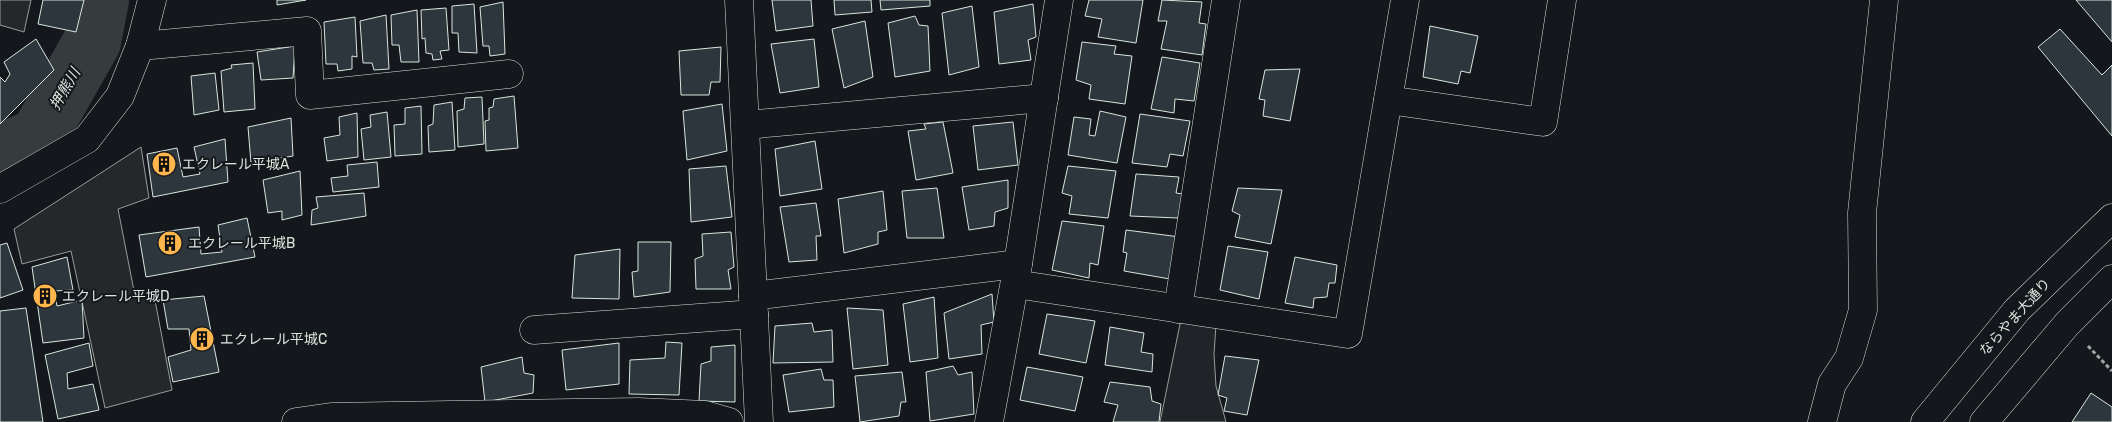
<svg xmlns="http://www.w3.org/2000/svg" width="2112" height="422" viewBox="0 0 2112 422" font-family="Rubik,'Noto Sans JP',sans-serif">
	<rect width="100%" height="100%" fill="#14181c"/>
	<path fill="#202428" stroke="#939e99" d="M1181 319 1216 325 1214 354 1216 386 1226 422H1160Z"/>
	<g fill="#24282b" stroke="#939e99">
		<path d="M0 0H31L24 32 0 25Z"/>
		<path d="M141 147 149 198 118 209 135 296 154 295 172 390 105 408 71 251 22 264 14 229Z"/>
	</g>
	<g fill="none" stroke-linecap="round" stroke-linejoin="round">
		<path stroke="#363b3e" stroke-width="58" d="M0 153 38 137 92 42 100 0"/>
	</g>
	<g fill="#2c363c" stroke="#d8e6dc">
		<path d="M43 0H84L76 32 38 24Z"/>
		<path d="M277 0H306L277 5Z"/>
		<path d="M772 0H811L813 26 776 31Z"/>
		<path d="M834 0H871L872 12 835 15Z"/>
		<path d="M880 0H930V6L881 10Z"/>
		<path d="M1089 0H1143L1136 43 1098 37 1102 19 1085 16Z"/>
		<path d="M1162 0 1202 2 1199 23 1206 24 1202 55 1161 49 1167 21H1158Z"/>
		<path d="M2076 0H2112V42Z"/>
		<path d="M503 2 505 54 490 56 489 46H483L480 7Z"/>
		<path d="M474 4 477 53 459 52 458 33H452V6Z"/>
		<path d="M1033 4 1036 37 1028 40 1031 60 999 64 994 12Z"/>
		<path d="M972 6 979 67 949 75 942 13Z"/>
		<path d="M446 8 449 50 440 51 442 59 433 60 432 54 426 53 425 38 422 39 421 10Z"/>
		<path d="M417 10 419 62H401L399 45H392L391 15Z"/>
		<path d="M386 15 389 69 374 70 372 63H363L360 21Z"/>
		<path d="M915 16 919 25 928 26 930 71 895 77 888 23Z"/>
		<path d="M355 17 357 57 352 56V69L338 71 337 64H326L324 22Z"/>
		<path d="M865 21 873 77 844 88 832 29Z"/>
		<path d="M1430 26 1478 36 1470 73 1461 71 1458 84 1423 77Z"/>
		<path d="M2060 29 2102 75 2112 65V136L2038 47Z"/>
		<path d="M36 39 54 70 0 124V77L5 82 10 74 4 62Z"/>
		<path d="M814 39 819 87 780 93 771 44Z"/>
		<path d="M1082 42 1116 46 1114 54 1132 56 1125 104 1089 99 1091 85 1076 80Z"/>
		<path d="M295 46 293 78 261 80 257 52Z"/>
		<path d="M721 47 720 82H711L709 95H681L679 51Z"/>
		<path d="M1162 57 1200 63 1194 101 1175 99 1174 113 1151 109Z"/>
		<path d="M253 63 255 109 224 112 221 71 232 68 231 65Z"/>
		<path d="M1300 69 1290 121 1263 116 1265 100 1259 99 1265 70Z"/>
		<path d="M215 73 219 110 194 115 191 76Z"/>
		<path d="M514 96 518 148 486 151 485 121 489 120V108L493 107 494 99Z"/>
		<path d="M482 97 484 144 458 147 457 111 464 109 465 98Z"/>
		<path d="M452 102 455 150 429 152 428 126 433 124 434 105Z"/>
		<path d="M722 104 727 151 687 160 683 111Z"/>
		<path d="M421 106 422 154 395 156 394 125 405 124V108Z"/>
		<path d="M1100 111 1126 117 1117 163 1068 155 1074 117 1091 119 1089 135 1095 136Z"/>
		<path d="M387 112 391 157 364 160 361 129 371 127 370 115Z"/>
		<path d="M357 113 358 157 327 161 324 138 340 135 339 117Z"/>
		<path d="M1140 114 1190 121 1183 156 1170 154 1167 167 1132 163Z"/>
		<path d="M291 118 293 156 251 163 248 127Z"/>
		<path d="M943 122 953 173 916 180 908 131 926 129 924 124Z"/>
		<path d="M1013 122 1018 165 978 170 973 126Z"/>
		<path d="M225 139 228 182 153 197 147 154 177 148 183 177 200 174 194 147Z"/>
		<path d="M815 141 822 189 780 196 775 149Z"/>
		<path d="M377 162 379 187 333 192 331 178 348 176 347 165Z"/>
		<path d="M726 166 732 217 691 222 689 169Z"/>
		<path d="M1068 166 1116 171 1108 218 1069 214 1072 196 1062 193Z"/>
		<path d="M300 171 302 215 282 220V211L268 213 263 180Z"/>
		<path d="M1136 174 1179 177 1176 193 1183 194 1178 218 1130 216Z"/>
		<path d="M1008 180V208L995 212 994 226 969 230 962 187Z"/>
		<path d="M937 188 944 238H907L902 191Z"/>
		<path d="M1238 188 1282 190 1271 244 1235 237 1240 215 1232 211Z"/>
		<path d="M883 191 887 230 878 232V244L844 253 838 199Z"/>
		<path d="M364 193 366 216 311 225 312 210 318 208 316 197Z"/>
		<path d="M816 203 821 236H816L817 260 789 262 780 207Z"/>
		<path d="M247 218 255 257 146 277 139 235 199 227 201 254 222 252 218 225Z"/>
		<path d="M1062 221 1104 226 1098 265 1090 263 1089 278 1052 270Z"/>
		<path d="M1126 230 1180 237 1170 279 1124 271 1127 253 1123 252Z"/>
		<path d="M731 232 734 267 728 270 731 289H696L695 259 703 256 702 234Z"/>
		<path d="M638 242H671L670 292 634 297 632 272 638 271Z"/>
		<path d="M7 243 23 290 0 298V245Z"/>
		<path d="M1228 246 1268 252 1259 299 1220 290Z"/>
		<path d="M620 249 619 299 572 298 575 255Z"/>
		<path d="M67 257 73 290 54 291 57 306 82 300 84 338 43 343 32 267Z"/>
		<path d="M1295 257 1337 265 1335 283H1329L1327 297 1314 298 1313 308 1285 303Z"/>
		<path d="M992 294 994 322 981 325 982 354 949 359 944 313Z"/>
		<path d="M204 296 219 372 173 382 168 357 191 350 189 329H168L163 300Z"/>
		<path d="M934 297 938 358 910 362 903 304Z"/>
		<path d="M26 308 43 422H0V311Z"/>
		<path d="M847 308 883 310 888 365 853 369Z"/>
		<path d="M1047 314 1095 321 1086 363 1039 354Z"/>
		<path d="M812 323 814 332 832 330 833 362 773 363 775 326Z"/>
		<path d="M1110 327 1144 333 1141 352 1153 354 1152 372 1105 365Z"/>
		<path d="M666 342 682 343 679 395 629 394 630 360 665 358Z"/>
		<path d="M89 343 93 366 67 373 68 389 93 384 99 410 58 419 45 355Z"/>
		<path d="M619 343V384L566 390 562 350Z"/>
		<path d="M735 345V402L699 401 701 364 711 361V347Z"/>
		<path d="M1225 356 1259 360 1247 415 1224 411 1227 398 1218 395Z"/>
		<path d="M522 357 524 373 534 375 533 393 485 402 481 367Z"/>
		<path d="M953 366 958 375 972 372 974 414 930 421 926 372Z"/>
		<path d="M1027 367 1083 377 1075 411 1020 400Z"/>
		<path d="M821 369 824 380H833L834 407 789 412 783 375Z"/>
		<path d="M902 372 906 402H901L899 416 860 422 855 376Z"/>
		<path d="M1110 382 1150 387 1152 401 1161 404 1159 422H1113L1118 405 1104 402Z"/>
		<path d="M2091 393 2112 407V422H2072Z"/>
	</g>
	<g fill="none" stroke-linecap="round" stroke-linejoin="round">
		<defs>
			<g id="minor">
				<path d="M739 0 759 422"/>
				<path d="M140 46 307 31 310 95 509 74"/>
				<path d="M1388 100 1543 122 1562 0"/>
				<path d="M746 125 1044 98"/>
				<path d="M0 189 87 139 120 96 140 46 152 0"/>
				<path d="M1015 284 1348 334 1405 0"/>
				<path d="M753 296 1018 264"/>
				<path d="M1178 309 1226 0"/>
				<path d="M534 330 754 314"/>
				<path d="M296 422 331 417 638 412 705 415 729 422"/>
				<path d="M989 422 1018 264 1059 0"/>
				<path d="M1822 422 1832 384 1849 358 1863 310 1862 213 1884 0"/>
				<path d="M1925 422 2017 310 2112 218"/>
				<path d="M1984 422 2067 324 2112 279"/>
			</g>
		</defs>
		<use href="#minor" stroke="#d8e6dc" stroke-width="29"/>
		<path stroke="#9da8a2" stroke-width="3" stroke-dasharray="4 2.5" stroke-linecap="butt" d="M2088 346 2112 371"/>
		<use href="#minor" stroke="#14181c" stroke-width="28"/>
	</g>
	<defs>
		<symbol id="building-disc" viewBox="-11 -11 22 22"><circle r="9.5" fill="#ffb74d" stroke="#14181c"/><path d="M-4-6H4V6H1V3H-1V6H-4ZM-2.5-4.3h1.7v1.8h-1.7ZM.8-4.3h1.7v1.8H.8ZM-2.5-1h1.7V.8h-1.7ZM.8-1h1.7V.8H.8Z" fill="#111"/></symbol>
	</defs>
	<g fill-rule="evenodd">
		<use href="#building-disc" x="150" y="150" width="28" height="28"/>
		<use href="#building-disc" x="156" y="229" width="28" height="28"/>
		<use href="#building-disc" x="31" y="282" width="28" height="28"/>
		<use href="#building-disc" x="188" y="325" width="28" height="28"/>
	</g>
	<g text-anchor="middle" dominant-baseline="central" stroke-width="4" stroke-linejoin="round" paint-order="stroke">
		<g font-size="14" fill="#d8e6dc" stroke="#14181c" text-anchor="start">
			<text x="182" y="164">エクレール平城A</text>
			<text x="188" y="243">エクレール平城B</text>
			<text x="62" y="296">エクレール平城D</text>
			<text x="220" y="339">エクレール平城C</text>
		</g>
		<g font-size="14" fill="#d8e6dc" stroke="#14181c">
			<text transform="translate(2015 317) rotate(-48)">ならやま大通り</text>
		</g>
		<g font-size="15" font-style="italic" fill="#d8e6dc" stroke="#14181c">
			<text transform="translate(65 89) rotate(-60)">押熊川</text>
		</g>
	</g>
</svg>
